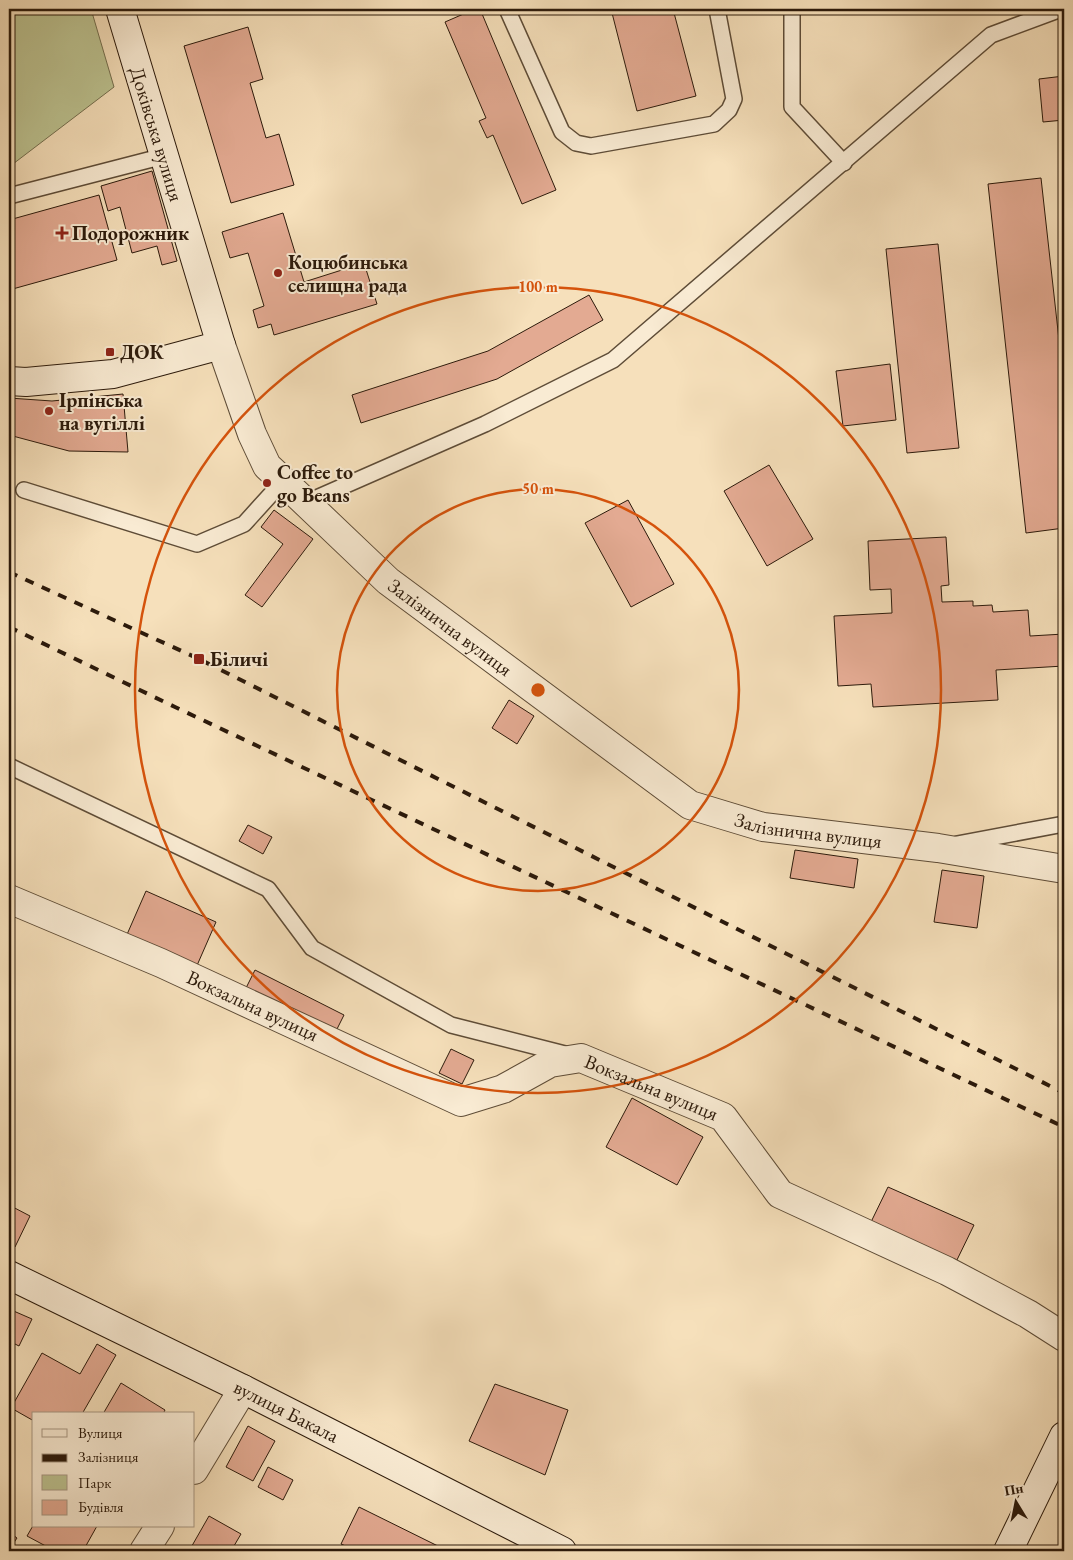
<svg xmlns="http://www.w3.org/2000/svg" width="1073" height="1560" viewBox="0 0 1073 1560" font-family="'EB Garamond',serif">
	<rect width="100%" height="100%" fill="#f6e0bb"/>
	<filter id="stains"><feTurbulence type="fractalNoise" baseFrequency=".004" numOctaves="4"/><feColorMatrix values="0 0 0 0 .2 0 0 0 0 .09 0 0 0 0 .02 0 0 0 .5 -.17"/></filter>
	<radialGradient id="worn" r=".72"><stop offset=".6" stop-color="#630" stop-opacity="0"/><stop offset="1" stop-color="#630" stop-opacity=".3"/></radialGradient>
	<path fill="#bcc290" stroke="#746e4e" d="M9 9H91L114 87 9 167Z"/>
	<g fill="#e3aa92" stroke="#2c1a0b">
		<path d="M475 9H480L556 190 522 204 493 135 487 138 479 121 486 118 445 22Z"/>
		<path d="M611 9H673L696 96 637 111Z"/>
		<path d="M248 27 263 79 250 83 266 138 279 134 294 185 231 203 184 46Z"/>
		<path d="M1064 76V120L1043 122 1039 79Z"/>
		<path d="M152 171 177 261 162 265 157 246 132 253 120 207 108 211 101 186Z"/>
		<path d="M1041 178 1064 385V528L1026 533 988 184Z"/>
		<path d="M99 195 117 260 9 290V220Z"/>
		<path d="M283 213 304 282 364 263 377 304 274 335 271 324 258 328 253 310 264 306 248 253 230 258 222 232Z"/>
		<path d="M938 244 959 448 907 453 886 249Z"/>
		<path d="M589 295 603 320 497 379 361 423 352 395 488 351Z"/>
		<path d="M890 364 896 420 843 426 836 371Z"/>
		<path d="M123 394 128 452 69 451 9 435V398L52 401Z"/>
		<path d="M769 465 813 539 767 566 724 491Z"/>
		<path d="M628 500 674 584 631 607 585 523Z"/>
		<path d="M274 510 313 539 262 607 245 595 283 544 261 527Z"/>
		<path d="M946 537 949 585 941 586 942 602 973 601V606L992 605 993 612 1028 610 1030 636 1064 634V666L996 670 998 700 873 707 871 684 838 686 834 616 892 613 891 589 870 590 868 541Z"/>
		<path d="M509 700 534 716 517 744 492 728Z"/>
		<path d="M248 825 272 837 263 854 239 841Z"/>
		<path d="M795 850 858 859 854 888 790 878Z"/>
		<path d="M942 870 984 876 977 928 934 922Z"/>
		<path d="M146 891 216 922 195 970 125 939Z"/>
		<path d="M255 970 344 1015 334 1035 245 990Z"/>
		<path d="M451 1049 474 1060 462 1084 439 1073Z"/>
		<path d="M632 1098 703 1137 677 1185 606 1147Z"/>
		<path d="M888 1187 974 1225 954 1266 871 1222Z"/>
		<path d="M9 1205 30 1216 15 1247 9 1244Z"/>
		<path d="M9 1309 32 1319 19 1346 9 1341Z"/>
		<path d="M97 1344 116 1355 82 1414H34V1421L11 1408 42 1353 80 1374Z"/>
		<path d="M121 1383 165 1410 163 1414H103Z"/>
		<path d="M495 1384 568 1410 545 1475 469 1441Z"/>
		<path d="M248 1426 275 1441 253 1481 226 1467Z"/>
		<path d="M268 1467 293 1480 283 1500 258 1487Z"/>
		<path d="M359 1507 446 1550V1551H357L341 1544Z"/>
		<path d="M209 1516 241 1534 231 1551H189Z"/>
		<path d="M34 1524V1526H97L83 1551H55L27 1536Z"/>
		<path d="M9 1532 17 1538 9 1550Z"/>
	</g>
	<g fill="none" stroke-linecap="round" stroke-linejoin="round">
		<defs>
			<g id="lane">
				<path d="M507 9 562 132 576 143 591 146 714 124 729 110 734 99 717 9"/>
				<path d="M792 9V107L844 163"/>
				<path d="M9 196 164 156"/>
				<path d="M24 490 197 544 244 524 283 481"/>
				<path d="M305 503 485 424 613 360 991 35 1061 9"/>
				<path d="M9 766 268 889 312 948 451 1025 565 1054"/>
				<path d="M957 844 1064 824"/>
			</g>
			<g id="street">
				<path id="s1" d="M221 345 252 434 267 466 283 481 388 581 690 805 763 827 938 848 1064 869"/>
				<path id="s2" d="M9 899 161 963 461 1102 503 1089 550 1063 581 1058 723 1117 780 1194 947 1271 1028 1314 1064 1337"/>
				<path d="M194 1470 243 1389"/>
				<path d="M144 1551 160 1526"/>
			</g>
			<g id="secondary">
				<path d="M9 381 26 382 113 374 221 345 120 9"/>
				<path id="s3" d="M9 1275 243 1389 562 1551"/>
				<path d="M1008 1551 1064 1436"/>
			</g>
		</defs>
		<use href="#lane" stroke="#5e4c37" stroke-width="18"/>
		<use href="#street" stroke="#5e4c37" stroke-width="30"/>
		<use href="#secondary" stroke="#2c1a0b" stroke-width="30"/>
		<use href="#lane" stroke="#f9ebd3" stroke-width="15"/>
		<use href="#street" stroke="#f9ebd3" stroke-width="28"/>
		<use href="#secondary" stroke="#f9ebd3" stroke-width="28"/>
		<g stroke="#2c1a0b" stroke-width="4" stroke-dasharray="9 9" stroke-linecap="butt">
			<path d="M9 572 199 659 1064 1093"/>
			<path d="M9 627 175 707 1064 1127"/>
		</g>
	</g>
	<g fill="none" stroke="#d5530c" stroke-width="2.5">
		<circle cx="538" cy="690" r="201"/>
		<circle cx="538" cy="690" r="403"/>
	</g>
	<g fill="#8f2418" stroke="#f9ebd3" stroke-width="2">
		<path d="M59.5 225.5h5v5h5v5h-5v5h-5v-5h-5v-5h5z"/>
		<circle cx="278" cy="273" r="5"/>
		<rect x="105" y="347" width="10" height="10" rx="2.5"/>
		<circle cx="49" cy="411" r="5"/>
		<circle cx="267" cy="483" r="5"/>
		<rect x="193" y="653" width="12" height="12" rx="2.5"/>
	</g>
	<g text-anchor="middle" dominant-baseline="central" stroke-width="4" stroke-linejoin="round" paint-order="stroke">
		<g font-size="20" fill="#2c1a0b" stroke="#f9ebd3">
			<text transform="translate(157 134) rotate(73)">Доківська вулиця</text>
			<text stroke="none"><textPath href="#s1" startOffset="374">Залізнична вулиця</textPath></text>
			<text stroke="none"><textPath href="#s1" startOffset="794">Залізнична вулиця</textPath></text>
			<text stroke="none"><textPath href="#s2" startOffset="266">Вокзальна вулиця</textPath></text>
			<text stroke="none"><textPath href="#s2" startOffset="701">Вокзальна вулиця</textPath></text>
			<text stroke="none"><textPath href="#s3" startOffset="309">вулиця Бакала</textPath></text>
		</g>
		<g font-size="20" font-weight="bold" fill="#2c1a0b" stroke="#f9ebd3" text-anchor="start">
			<text x="72" y="233">Подорожник</text>
			<text x="288" y="262">Коцюбинська<tspan x="288" dy="23">селищна рада</tspan></text>
			<text x="120" y="352">ДОК</text>
			<text x="59" y="400">Ірпінська<tspan x="59" dy="23">на вугіллі</tspan></text>
			<text x="277" y="472">Coffee to<tspan x="277" dy="23">go Beans</tspan></text>
			<text x="210" y="659">Біличі</text>
		</g>
	</g>
	<circle cx="538" cy="690" r="8" fill="#d5530c" stroke="#f9ebd3" stroke-width="2.5"/>
	<g font-size="15" text-anchor="middle" font-weight="bold" fill="#d5530c" stroke="#f9ebd3" stroke-width="4" stroke-linejoin="round" paint-order="stroke">
		<text x="538" y="292">100 m</text>
		<text x="538" y="494">50 m</text>
	</g>
	<rect width="1073" height="1560" fill="none" stroke="#f6e0bb" stroke-width="30"/>
	<rect x="10" y="10" width="1053" height="1540" fill="none" stroke="#2c1a0b" stroke-width="2.5"/>
	<rect x="15" y="15" width="1043" height="1530" fill="none" stroke="#2c1a0b"/>
	<rect x="32" y="1412" width="162" height="115" fill="#f9ebd3" stroke="#a79783"/>
	<rect x="42" y="1429" width="25" height="8" fill="#f9ebd3" stroke="#a79783"/>
	<text x="78" y="1438" font-size="15" fill="#2c1a0b">Вулиця</text>
	<rect x="42" y="1454" width="25" height="8" fill="#2c1a0b" stroke="#a79783"/>
	<text x="78" y="1462" font-size="15" fill="#2c1a0b">Залізниця</text>
	<rect x="42" y="1475" width="25" height="15" fill="#bcc290" stroke="#a79783"/>
	<text x="78" y="1488" font-size="15" fill="#2c1a0b">Парк</text>
	<rect x="42" y="1500" width="25" height="15" fill="#e3aa92" stroke="#a79783"/>
	<text x="78" y="1512" font-size="15" fill="#2c1a0b">Будівля</text>
	<g transform="translate(1016 1502) rotate(350)" stroke="#f9ebd3" stroke-width="4" paint-order="stroke">
	<path d="M0-4L9 19L0 12L-9 19Z" fill="#2c1a0b"/>
	<text y="-8" font-size="14" font-weight="bold" text-anchor="middle" fill="#2c1a0b">Пн</text>
	</g>
	<rect width="100%" height="100%" filter="url(#stains)"/>
	<rect width="100%" height="100%" fill="url(#worn)"/>
</svg>
